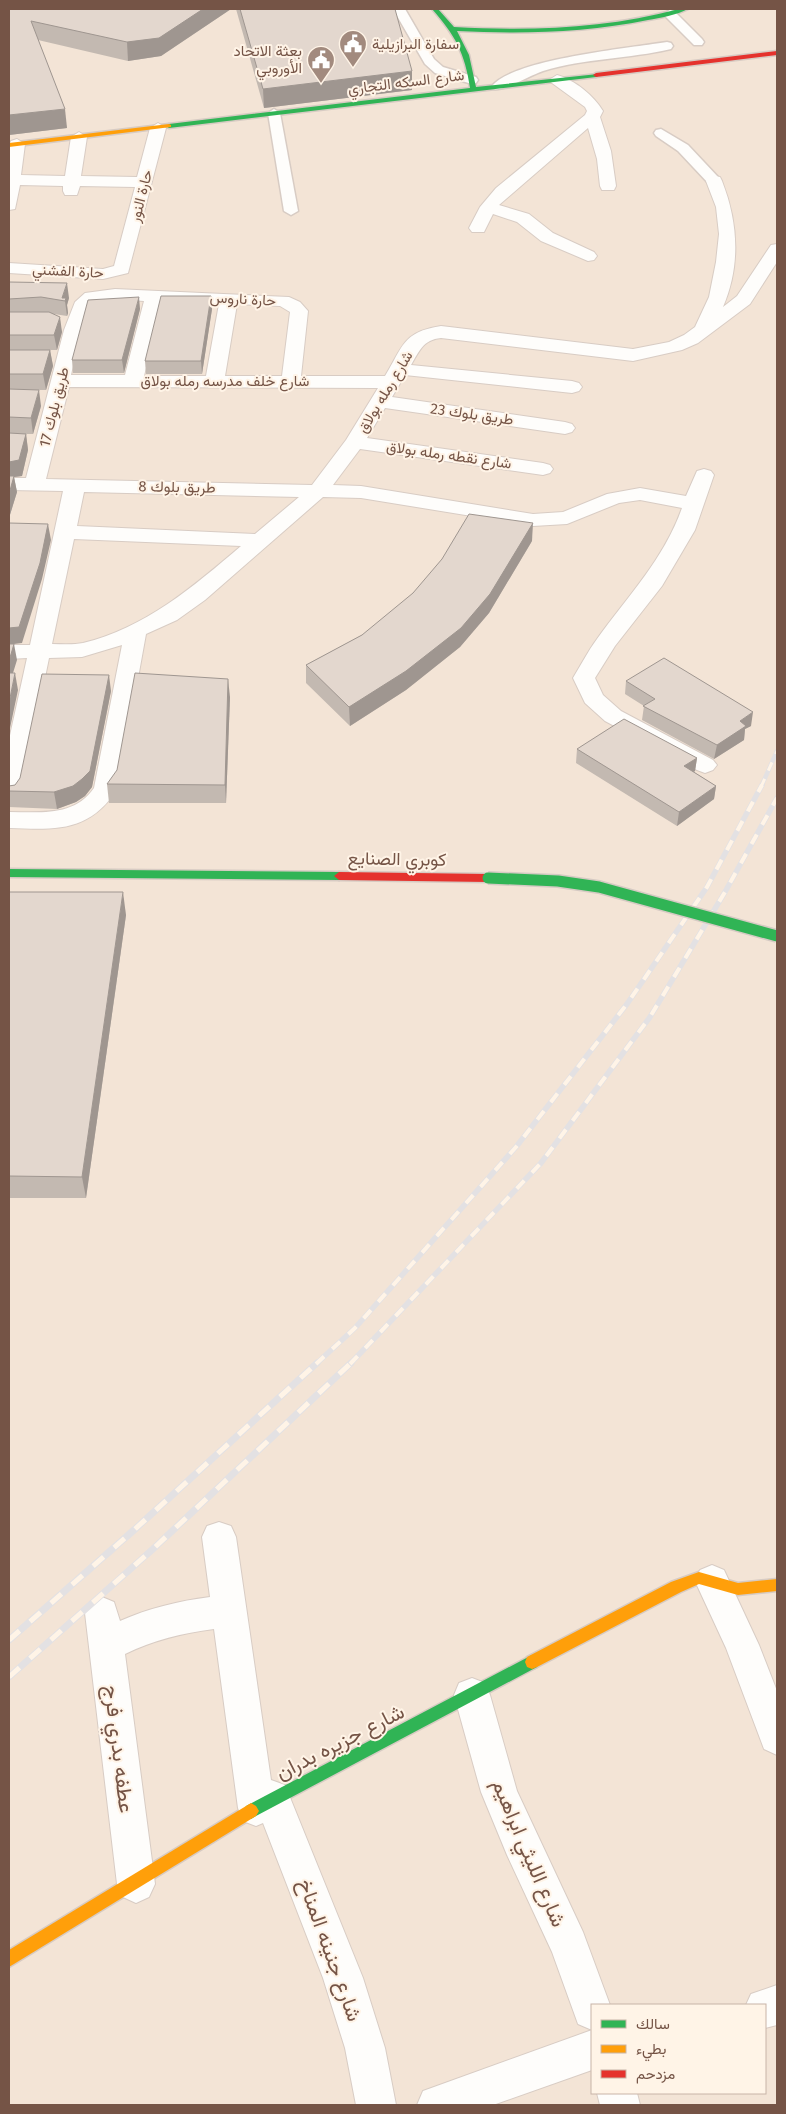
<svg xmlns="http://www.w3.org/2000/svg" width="786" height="2114" viewBox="0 0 786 2114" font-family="'Fira Sans',Vazirmatn,sans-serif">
	<rect width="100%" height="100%" fill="#f7efe6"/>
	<path fill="#f3e4d6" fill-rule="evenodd" d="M9 9H777V2105H9ZM592 2005H765V2093H592Z"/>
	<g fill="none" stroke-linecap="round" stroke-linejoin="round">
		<defs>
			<g id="lane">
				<path d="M393 9H405L434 59 443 67 476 77 478 80 476 83 472 84 435 73 425 64Z"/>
				<path d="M670 10 674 11 702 39 704 42 702 45H694L666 17 664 14Z"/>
				<path d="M667 42 671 43 673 46 671 49C629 59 585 58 543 71 531 75 504 91 494 89L492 86C514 59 630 48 667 42Z"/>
				<path d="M274 109 280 113 298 211 291 215 284 211 268 113Z"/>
				<path d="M661 129 688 145 719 178 721 181 719 184H709L678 151 656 136 654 133 656 130Z"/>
			</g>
			<g id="street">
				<path d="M557 75C575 80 594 96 603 111L600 117 611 151 616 186 614 190H602L600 186 597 159 588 128 499 205 529 214 553 233 594 252 597 256 594 260 588 261 541 241 517 222 493 214 484 232H472L469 228 480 207 496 188 585 115 587 111 585 107 552 83 549 80Z"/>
				<path d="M158 123 166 128 128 273 103 279 9 273V263L103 269 114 266 135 187 80 186 77 195H65L63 191V186L20 185 15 209 9 210V146L11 141 17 139 25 144 21 175 65 176 71 137 79 132 87 137 81 176 137 177 150 128Z"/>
				<path d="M714 176 720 177 722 181C738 222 741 265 723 307L737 296 771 245 777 244V262L750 304 698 343 682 350 633 361 441 338C423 340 420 350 411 365L572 381 579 383 582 387 579 391 572 393 405 375 392 397 565 422 572 424 575 428 572 432 565 434 385 408 367 438 543 463 550 465 553 469 550 473 543 475 360 449 333 485 361 486 533 514 563 512 607 494 640 488 686 496 697 471 704 469 711 471 714 475 695 530 662 586 615 646 595 678 603 695 621 711 713 760 717 765 713 770 705 773 697 770 605 721 585 703 573 678C581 665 588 651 597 639 628 596 664 559 682 508L640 500 619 503 567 524 533 526 361 498 323 497 205 600 177 620 146 634 118 788C90 832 57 830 9 828V812C40 812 74 817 94 788L122 645 82 657 49 658 21 794 18 800 9 802V740L27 658 9 659V645H30L63 491 9 490V478H26L64 330 75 302 85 293 115 289 289 297 300 302 308 311 301 376H385C403 347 402 332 441 326L633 349 669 342 684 335 695 327 709 297 716 262 719 234 716 207 706 181 708 177ZM115 299 144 301 125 375H71C75 359 82 316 92 304 97 299 109 300 115 299ZM162 301 219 304 206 376H144ZM237 304 280 306 290 312 282 376H225ZM69 387 378 388 346 440 312 485 46 479ZM84 492 299 497 255 534 77 526ZM74 539 241 546C193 587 145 628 83 643 73 645 62 644 52 644Z"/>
				<path d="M219 1522 231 1526 236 1537 271 1780 285 1785 363 1978 385 2048 396 2105H356L345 2048 323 1978 263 1823 256 1826 243 1821 238 1808 214 1629C182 1633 154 1640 125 1654L155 1884 149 1897 136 1903 123 1897 117 1884 85 1613 90 1602 102 1597 114 1602 120 1621C149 1608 179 1601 210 1597L202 1537 207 1526Z"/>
				<path d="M712 1565 724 1570 759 1645 777 1691V1755L764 1749 726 1648 695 1581 700 1570Z"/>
				<path d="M472 1678 485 1683 490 1695 517 1791 583 1932 610 2005H592V2030L578 2024 552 1952 507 1855 481 1792 454 1695 459 1683Z"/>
				<path d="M777 1985V2025L765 2028V2005H746L751 1994Z"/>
				<path d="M592 2030V2070L493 2105H417L423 2091Z"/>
				<path d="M597 2093H637L640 2105H600Z"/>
			</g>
			<g id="fast">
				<path d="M432 9H438L454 27C531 31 605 29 679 9H688C677 15 660 18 648 20 584 33 521 34 457 31L469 55 476 87 598 74V76L596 77 169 128 166 126 169 124 470 88C465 53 455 35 432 9Z"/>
				<path d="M9 869 339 872 344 876 339 880 9 877Z"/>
				<path d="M532 1655 537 1657 539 1662 537 1667 256 1816 251 1819 246 1816 243 1811 246 1806Z"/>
			</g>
			<g id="slow">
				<path d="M169 124 171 125V127L9 147V143Z"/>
				<path d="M699 1572 738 1583 777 1579V1591L738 1595 699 1584 681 1592 537 1667 532 1669 527 1667 525 1662 527 1657 671 1582Z"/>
				<path d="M251 1803 256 1806 259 1811 256 1816 9 1967V1950Z"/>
			</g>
			<g id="jam">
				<path d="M777 51V55L596 77 593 75 596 73Z"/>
				<path d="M339 872 488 874 493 878 488 882 339 880 334 876Z"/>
			</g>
		</defs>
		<use href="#lane" stroke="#d8ccc4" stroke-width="3"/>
		<use href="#street" stroke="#d8ccc4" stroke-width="2"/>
		<use href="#fast" stroke="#d7cbc3" stroke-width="3"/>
		<use href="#slow" stroke="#d7cbc3" stroke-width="3"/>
		<use href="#jam" stroke="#d7cbc3" stroke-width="3"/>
		<use href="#lane" fill="#fefdfb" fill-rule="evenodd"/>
		<use href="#street" fill="#fefdfb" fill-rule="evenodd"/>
		<use href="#fast" fill="#30b455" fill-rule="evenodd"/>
		<use href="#slow" fill="#ff9f0a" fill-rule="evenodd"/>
		<use href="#jam" fill="#e5322d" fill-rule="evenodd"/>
		<defs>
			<path id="rail-far2" d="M761 787 777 751"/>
			<g id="rail-far1">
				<path d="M316 1364 355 1328 516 1147 627 1004 707 887 762 785"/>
				<path d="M350 1364 541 1163 650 1017 725 892 777 798"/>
			</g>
			<g id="rail">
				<path d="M9 1640 134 1530 317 1363"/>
				<path d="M9 1677 153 1549 351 1363"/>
			</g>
		</defs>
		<use href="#rail-far2" stroke="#e3e1e3" stroke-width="4.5"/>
		<use href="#rail-far1" stroke="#e3e1e3" stroke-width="5.5"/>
		<use href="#rail" stroke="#e3e1e3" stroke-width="7"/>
		<use href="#rail-far2" stroke="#fff4e7" stroke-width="3" stroke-dasharray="9" stroke-linecap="butt"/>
		<use href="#rail-far1" stroke="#fff4e7" stroke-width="4" stroke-dasharray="11" stroke-linecap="butt"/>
		<use href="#rail" stroke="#fff4e7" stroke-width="5" stroke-dasharray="14" stroke-linecap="butt"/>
		<defs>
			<path id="fast-bridge" d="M488 878 558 881 599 887 777 936"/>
		</defs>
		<use href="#fast-bridge" stroke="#d5cac3" stroke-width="14" stroke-linecap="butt"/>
		<use href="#fast-bridge" stroke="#30b455" stroke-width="11"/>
	</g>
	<g fill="#c3b9b1">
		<path d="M9 9H231L161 56 128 61 38 40 67 128 9 135Z"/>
		<path d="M236 9H395L412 90 264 108Z"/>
		<path d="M9 282 69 298 67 305 68 313 67 316 54 314 62 332 57 350H9Z"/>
		<path d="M140 309 124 373H73L72 360Z"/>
		<path d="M212 309 202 374H146L145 361Z"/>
		<path d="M9 350H50L53 366 46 390H26L41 406 33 434H22H26L28 450 22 476 14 477 17 492 9 518Z"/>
		<path d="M532 541 489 613 460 647 406 690 350 726 306 683V665L362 635Z"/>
		<path d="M626 681 751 726 745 729 744 740 714 759 642 720 644 706 625 694Z"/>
		<path d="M111 691 92 787 85 796 76 802 57 809 9 807V786L15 785Z"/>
		<path d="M230 697 226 803H109L107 784Z"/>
		<path d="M577 749 697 758 695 771 694 772 716 786 714 799 677 826 576 763Z"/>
		<path d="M9 892 126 915 86 1198H9Z"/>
	</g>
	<g fill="#9f9690">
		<path d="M203 9H231L161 56 128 61 127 42Z"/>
		<path d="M412 71V90L264 108 263 89Z"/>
		<path d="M65 109 67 128 9 135V115Z"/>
		<path d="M67 283 69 298 67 305 68 313 67 316 65 301 62 298Z"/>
		<path d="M211 296 212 309 202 374 201 361Z"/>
		<path d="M139 297 140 309 124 373 122 360Z"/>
		<path d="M60 317 62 332 57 350 54 335Z"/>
		<path d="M50 350 53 366 46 390 43 374Z"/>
		<path d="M39 390 41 406 33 434 31 418Z"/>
		<path d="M26 434 28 450 22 476 14 477 17 492 9 518V462Z"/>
		<path d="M533 523 532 541 489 613 460 647 406 690 350 726 349 707Z"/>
		<path d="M48 524 51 540 42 579 22 643 14 644 17 660 9 686V628Z"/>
		<path d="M15 673 18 690 9 733V703Z"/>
		<path d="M109 675 111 691 92 787 85 796 76 802 57 809 54 792Z"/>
		<path d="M228 679 230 697 226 803 225 785Z"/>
		<path d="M753 712 751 726 745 729 744 740 714 759 717 745 740 721Z"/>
		<path d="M697 758 695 771 682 780 684 766Z"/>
		<path d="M716 786 714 799 677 826 679 812Z"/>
		<path d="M123 892 126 915 86 1198 82 1177Z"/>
	</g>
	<g fill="#e3d7ce" stroke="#9f9690">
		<path d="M9 9H203L159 38 127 42 31 21 65 109 9 115Z"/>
		<path d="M240 9H395L412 71 263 89Z"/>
		<path d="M9 282 67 283 62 298H66L65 301 41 297 9 299Z"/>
		<path d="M161 296H211L201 361H145Z"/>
		<path d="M139 297 122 360H72L88 300Z"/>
		<path d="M9 312H49L60 317 54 335H9Z"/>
		<path d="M9 350H50L43 374H9Z"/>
		<path d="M9 389 39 390 31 418 9 417Z"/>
		<path d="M9 433 26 434 19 460 9 462Z"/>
		<path d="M9 476H14L9 494Z"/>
		<path d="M469 514 533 523 490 594 461 628 406 671 349 707 306 665 362 635 413 593 442 559Z"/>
		<path d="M9 523 48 524 40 563 19 627 9 628Z"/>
		<path d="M9 644H14L9 661Z"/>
		<path d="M664 658 753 712 740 721 746 726 717 745 643 706 655 699 626 681Z"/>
		<path d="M9 673H15L9 703Z"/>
		<path d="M135 673 228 679 225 785 107 784 117 770Z"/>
		<path d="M42 674 109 675 90 771 82 779 73 786 54 792 9 791V786L15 785 20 778Z"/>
		<path d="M624 719 697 758 684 766 716 786 679 812 577 749Z"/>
		<path d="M9 892H123L82 1177 9 1176Z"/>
	</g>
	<defs>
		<symbol id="civic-pin" viewBox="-11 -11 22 30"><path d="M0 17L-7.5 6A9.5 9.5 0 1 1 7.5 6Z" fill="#a28a7e" stroke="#fff4e7"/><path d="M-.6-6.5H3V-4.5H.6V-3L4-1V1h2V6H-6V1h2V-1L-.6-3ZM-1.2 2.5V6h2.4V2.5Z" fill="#fff"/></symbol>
	</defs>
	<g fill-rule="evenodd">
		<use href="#civic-pin" x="337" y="28" width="32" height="43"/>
		<use href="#civic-pin" x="305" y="44" width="32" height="43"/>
	</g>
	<g text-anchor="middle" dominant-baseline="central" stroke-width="4" stroke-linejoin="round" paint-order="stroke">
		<g font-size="15" fill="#755446" stroke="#fff4e7" text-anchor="start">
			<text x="372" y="44">سفارة البرازيلية</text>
			<text x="302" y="51" text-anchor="end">بعثة الاتحاد<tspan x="302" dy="17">الأوروبي</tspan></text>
		</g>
		<g font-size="15" fill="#755446" stroke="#fff4e7">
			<text transform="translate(406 82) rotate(-7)">شارع السكه التجاري</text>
			<text transform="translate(141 196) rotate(-76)">حارة النور</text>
			<text transform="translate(68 271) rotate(3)">حارة الفشني</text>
			<text transform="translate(243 299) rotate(3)">حارة ناروس</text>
			<text x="225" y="381">شارع خلف مدرسه رمله بولاق</text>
			<text transform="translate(385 392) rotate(-59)">شارع رمله بولاق</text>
			<text transform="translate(54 407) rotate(-76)">طريق بلوك 17</text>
			<text transform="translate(472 414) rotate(8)">طريق بلوك 23</text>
			<text transform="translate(449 455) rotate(8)">شارع نقطه رمله بولاق</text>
			<text transform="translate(177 487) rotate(1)">طريق بلوك 8</text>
		</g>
		<g font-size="18" fill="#755446" stroke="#fff4e7">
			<text transform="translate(397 859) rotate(1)">كوبري الصنايع</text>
		</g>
		<g font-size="21" fill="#755446" stroke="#fff4e7">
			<text transform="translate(340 1742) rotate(-27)">شارع جزيره بدران</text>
			<text transform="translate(119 1749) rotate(83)">عطفه بدري فرج</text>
			<text transform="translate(529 1853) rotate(67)">شارع الليثي ابراهيم</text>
			<text transform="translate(330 1950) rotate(70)">شارع جنينه المناخ</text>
		</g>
	</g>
	<rect width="786" height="2114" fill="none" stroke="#755446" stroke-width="20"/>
	<rect x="591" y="2004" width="175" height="90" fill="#fff4e7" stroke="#c8b4a7"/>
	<rect x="601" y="2020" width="25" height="8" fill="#30b455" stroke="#c8b4a7"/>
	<text x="636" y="2029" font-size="15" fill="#755446">سالك</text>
	<rect x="601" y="2045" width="25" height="8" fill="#ff9f0a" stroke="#c8b4a7"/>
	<text x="636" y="2054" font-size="15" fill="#755446">بطيء</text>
	<rect x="601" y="2070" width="25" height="8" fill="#e5322d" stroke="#c8b4a7"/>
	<text x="636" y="2079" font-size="15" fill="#755446">مزدحم</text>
</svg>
